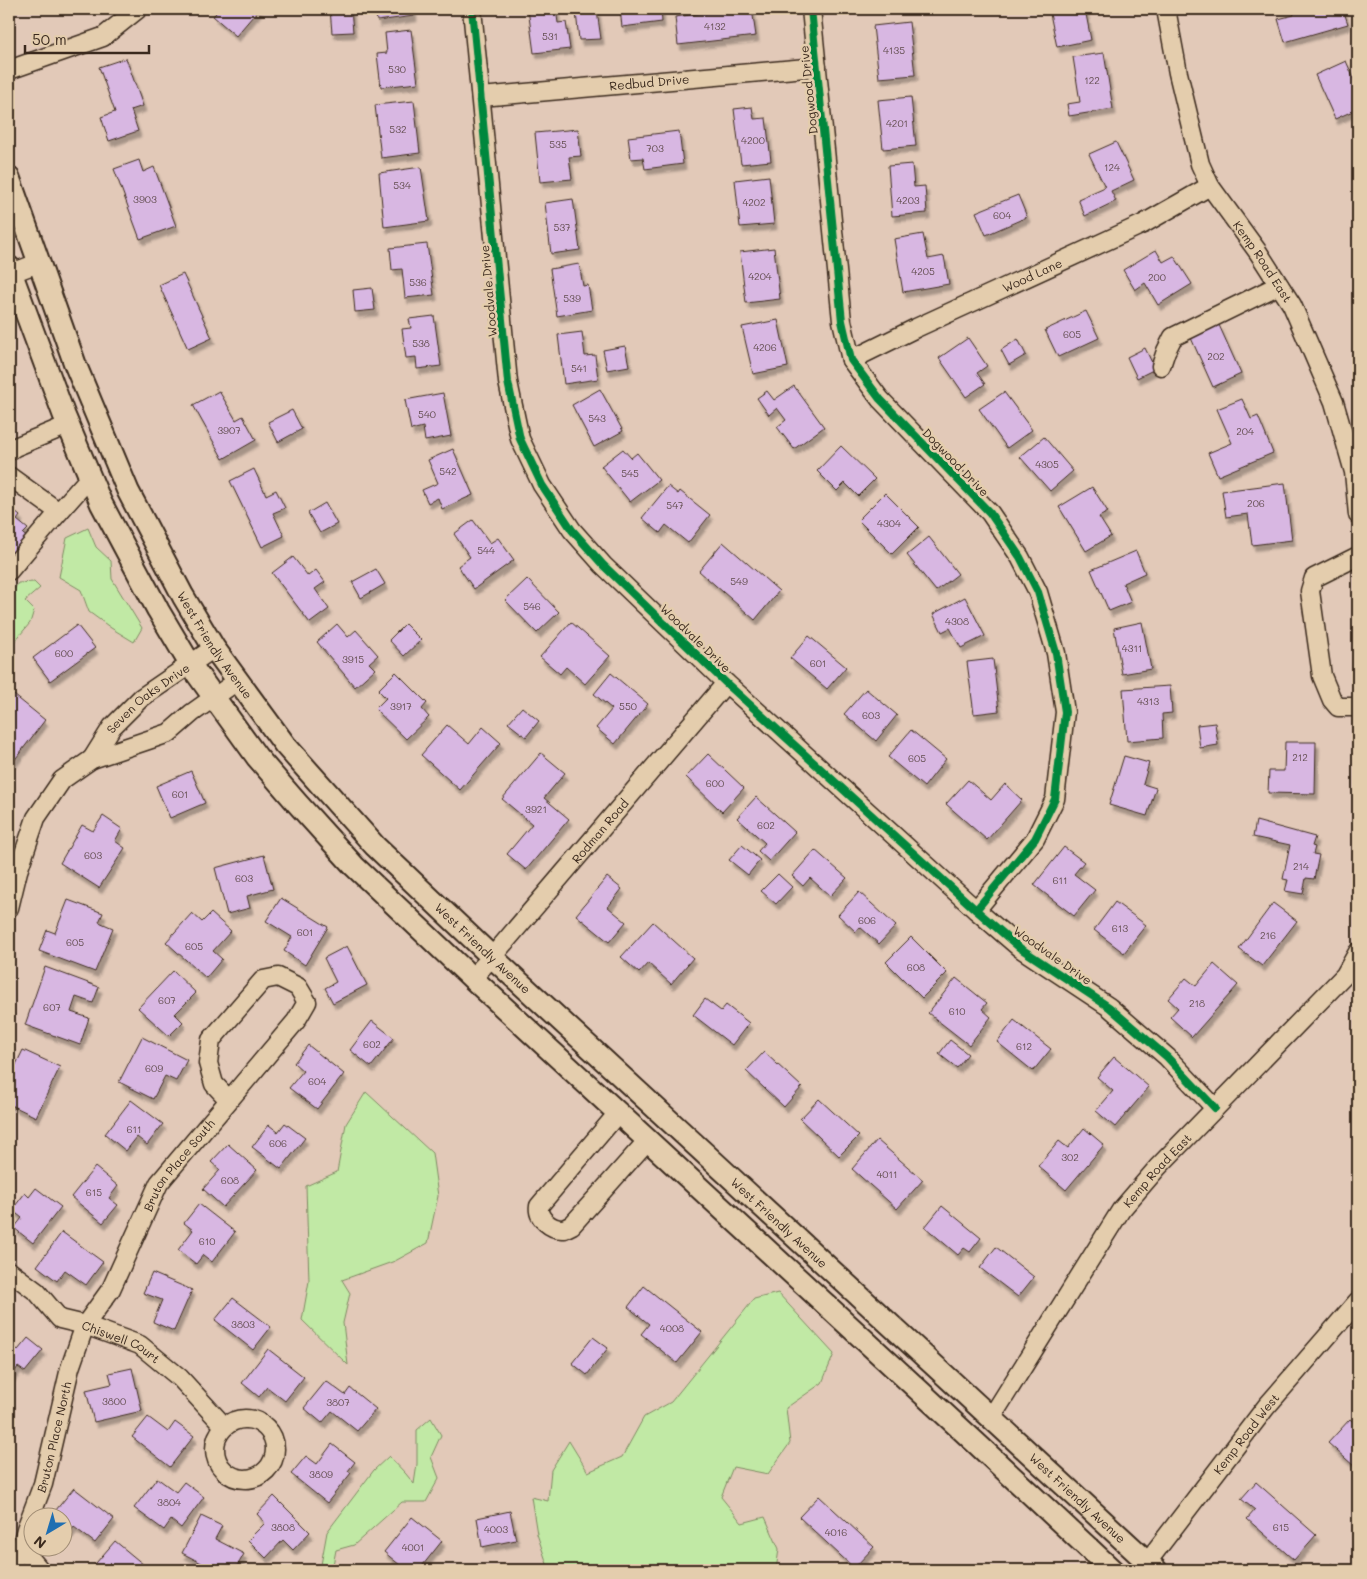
<svg xmlns="http://www.w3.org/2000/svg" width="1367" height="1579" viewBox="0 0 1367 1579" font-family="Mali,sans-serif">
	<defs>
		<filter id="shadow"><feDropShadow dx="3" dy="5.5" stdDeviation="1" flood-color="#0004"/></filter>
	</defs>
	<rect width="100%" height="100%" fill="#e2c9b8"/>
	<filter id="ink" filterUnits="userSpaceOnUse"><feTurbulence type="fractalNoise" baseFrequency=".02" numOctaves="2"/><feDisplacementMap in="SourceGraphic" scale="10" xChannelSelector="R" yChannelSelector="G"/><feConvolveMatrix kernelMatrix="1 2 1 2 8 2 1 2 1" color-interpolation-filters="sRGB"/></filter>
	<g filter="url(#ink)">
		<g fill="#c1e9a5" stroke="#7e8a62">
			<path d="M88 528 96 547 111 561 112 579 142 628 134 642 111 628 89 612 81 590 59 577 67 538Z"/>
			<path d="M34 582 40 588 25 601 34 610 30 623 9 648V597L18 583Z"/>
			<path d="M366 1092 432 1153 438 1196 428 1243 395 1261 342 1280 350 1293 343 1323 348 1365 302 1320 309 1281 306 1186 337 1172 346 1124Z"/>
			<path d="M778 1293 834 1354 822 1383 786 1408 790 1443 768 1474 733 1467 721 1497 742 1523 765 1517 779 1549 776 1570H549L537 1534 531 1497 548 1501 551 1470 569 1441 588 1472 622 1457 644 1417 671 1402 754 1299Z"/>
			<path d="M431 1418 441 1435 431 1457 439 1478 426 1502H402L354 1545 336 1550 332 1570H320L327 1532 374 1470 389 1456 406 1474 414 1484 417 1464V1430Z"/>
		</g>
		<g fill="#d8b7e2" stroke="#3b2a1e" filter="url(#shadow)">
			<path d="M220 9H259L236 36 213 16Z"/>
			<path d="M330 9H351L353 32 332 33Z"/>
			<path d="M375 9H413L414 16 377 21Z"/>
			<path d="M528 9H556L558 23 566 22 570 49 534 53Z"/>
			<path d="M620 9H661L662 22 622 27Z"/>
			<path d="M712 9H752L756 36 678 45 675 17 712 12Z"/>
			<path d="M1049 9H1085L1091 40 1057 47Z"/>
			<path d="M1292 9H1343L1348 24 1285 42 1278 19 1294 15Z"/>
			<path d="M597 11 601 39 579 40 576 12Z"/>
			<path d="M909 22 915 75 879 78 873 26Z"/>
			<path d="M411 30 418 83 381 87 377 54 387 53 385 33Z"/>
			<path d="M1104 53 1113 109 1069 116 1067 104 1080 102 1073 57Z"/>
			<path d="M126 58 143 106 131 110 138 131 109 141 101 117 115 112 99 67Z"/>
			<path d="M1346 61 1358 88V118L1355 110 1335 119 1315 75Z"/>
			<path d="M911 97 916 146 883 149 878 100Z"/>
			<path d="M414 101 420 153 381 158 375 105Z"/>
			<path d="M752 107 754 119 766 118 771 161 741 164 734 109Z"/>
			<path d="M578 129 581 156 569 157 572 179 540 182 535 133Z"/>
			<path d="M679 131 683 164 645 169 643 158 631 159 628 137Z"/>
			<path d="M1116 142 1134 180 1111 191 1116 201 1085 216 1078 199 1105 187 1089 154Z"/>
			<path d="M139 160 143 172 154 167 176 226 140 239 114 169Z"/>
			<path d="M912 164 914 187 925 186 927 213 892 216 888 166Z"/>
			<path d="M421 167 429 221 384 227 379 173Z"/>
			<path d="M1358 175V189L1352 179Z"/>
			<path d="M769 176 774 224 740 227 735 180Z"/>
			<path d="M1018 195 1027 217 986 235 976 212Z"/>
			<path d="M573 199 580 250 551 254 545 203Z"/>
			<path d="M923 234 928 259 944 256 949 284 903 292 894 239Z"/>
			<path d="M427 244 434 295 405 298 402 269 392 270 390 248Z"/>
			<path d="M774 248 780 299 746 303 740 252Z"/>
			<path d="M1156 250 1163 262 1174 256 1192 284 1158 305 1145 283 1135 290 1123 270Z"/>
			<path d="M579 264 583 286 588 285 592 310 557 316 550 269Z"/>
			<path d="M183 274 212 338 188 349 159 285Z"/>
			<path d="M372 288 375 310 355 312 353 290Z"/>
			<path d="M1086 311 1099 338 1058 357 1045 330Z"/>
			<path d="M434 316 441 366 417 369 416 357 406 358 402 329 411 328 409 319Z"/>
			<path d="M778 320 788 367 753 374 742 327Z"/>
			<path d="M1219 325 1241 374 1213 387 1191 338Z"/>
			<path d="M582 332 585 356 595 355 598 379 564 384 558 335Z"/>
			<path d="M968 338 987 366 977 373 985 384 966 397 939 358Z"/>
			<path d="M1018 339 1026 355 1009 365 1001 350Z"/>
			<path d="M625 346 629 366 607 370 603 350Z"/>
			<path d="M1145 348 1155 369 1137 378 1127 357Z"/>
			<path d="M794 386 824 427 794 449 777 427 786 420 777 408 769 415 757 398 767 391 774 400Z"/>
			<path d="M600 389 623 431 594 447 572 405Z"/>
			<path d="M219 391 236 420 243 416 256 440 223 459 193 405Z"/>
			<path d="M1004 392 1032 430 1007 448 979 409Z"/>
			<path d="M443 393 451 436 425 441 423 427 411 430 405 400Z"/>
			<path d="M1242 399 1251 419 1258 416 1273 453 1218 476 1208 453 1232 443 1217 409Z"/>
			<path d="M292 410 302 429 278 442 268 422Z"/>
			<path d="M1044 437 1073 471 1050 491 1020 457Z"/>
			<path d="M841 446 875 479 858 496 845 483 837 491 817 471Z"/>
			<path d="M453 449 473 495 442 509 438 498 428 503 422 490 438 483 428 460Z"/>
			<path d="M623 449 631 458 637 453 659 480 630 502 601 466Z"/>
			<path d="M254 469 266 495 276 490 285 508 273 513 284 536 262 547 230 481Z"/>
			<path d="M1285 483 1292 540 1252 545 1248 514 1226 517 1222 491Z"/>
			<path d="M668 486 678 494 680 491 710 515 688 543 666 525 660 533 642 518Z"/>
			<path d="M1092 487 1108 512 1099 517 1111 536 1086 551 1059 507Z"/>
			<path d="M885 493 919 527 892 554 858 520Z"/>
			<path d="M325 503 337 524 320 533 308 513Z"/>
			<path d="M9 507 20 516 17 520 28 529 23 534 28 538 9 561Z"/>
			<path d="M473 520 490 543 498 538 514 560 474 589 458 566 470 557 454 534Z"/>
			<path d="M929 537 958 574 936 591 907 555Z"/>
			<path d="M723 542 779 591 755 620 699 571Z"/>
			<path d="M1136 551 1145 573 1123 583 1131 602 1109 611 1091 570Z"/>
			<path d="M293 557 308 576 316 570 325 582 315 589 329 609 310 623 272 573Z"/>
			<path d="M376 569 385 584 361 598 352 582Z"/>
			<path d="M527 579 559 612 537 633 505 600Z"/>
			<path d="M965 597 985 636 961 648 950 628 942 632 933 614Z"/>
			<path d="M571 622 610 656 585 684 566 667 560 674 540 657Z"/>
			<path d="M1142 622 1151 669 1122 674 1114 628Z"/>
			<path d="M337 624 348 637 356 630 378 655 369 663 375 669 355 687 317 642Z"/>
			<path d="M405 624 421 640 404 656 389 640Z"/>
			<path d="M77 625 95 648 50 681 33 658Z"/>
			<path d="M809 636 846 667 827 689 790 658Z"/>
			<path d="M993 659 999 711 974 714 967 662Z"/>
			<path d="M396 672 427 703 422 709 429 717 406 739 375 709 386 698 378 690Z"/>
			<path d="M611 673 648 704 615 744 596 728 612 709 594 694Z"/>
			<path d="M1170 686 1172 713 1162 714 1163 738 1127 741 1123 689Z"/>
			<path d="M866 689 897 715 876 741 844 714Z"/>
			<path d="M9 691 45 720 13 762 9 759Z"/>
			<path d="M522 707 539 721 526 737 508 723Z"/>
			<path d="M1215 723 1218 745 1200 748 1197 725Z"/>
			<path d="M447 725 469 744 483 727 501 743 460 790 421 755Z"/>
			<path d="M911 730 946 759 924 787 888 757Z"/>
			<path d="M1285 742H1316L1315 794 1268 793 1269 771H1284Z"/>
			<path d="M541 753 565 773 544 798 569 819 526 870 507 854 532 824 502 799Z"/>
			<path d="M708 754 744 788 722 812 686 777Z"/>
			<path d="M1124 756 1149 763 1143 784 1156 788 1147 816 1109 805Z"/>
			<path d="M191 771 205 803 170 818 156 786Z"/>
			<path d="M968 780 991 800 1005 784 1022 800 987 840 946 804Z"/>
			<path d="M756 797 795 832 769 861 758 851 765 843 737 818Z"/>
			<path d="M103 816 122 829 115 841 125 848 99 888 60 863 82 825 93 831Z"/>
			<path d="M1256 821 1315 837 1312 846 1315 847 1313 854 1319 855 1314 879 1306 878 1303 894 1285 891 1288 880 1283 879 1290 845 1253 837Z"/>
			<path d="M742 845 760 860 748 875 729 860Z"/>
			<path d="M1064 847 1084 862 1074 874 1095 890 1074 916 1034 885Z"/>
			<path d="M815 850 847 878 830 896 810 878 803 886 792 876Z"/>
			<path d="M264 855 273 889 247 896 250 908 227 914 215 868Z"/>
			<path d="M778 874 792 887 776 904 761 891Z"/>
			<path d="M607 877 622 889 608 907 626 922 609 942 576 915Z"/>
			<path d="M859 892 896 926 879 944 860 927 856 932 838 915Z"/>
			<path d="M281 898 328 927 305 965 284 951 292 937 266 921Z"/>
			<path d="M68 900 103 913 99 922 113 928 95 972 39 951 47 930 55 933Z"/>
			<path d="M1115 902 1146 925 1124 953 1094 930Z"/>
			<path d="M1273 903 1297 921 1262 966 1239 949Z"/>
			<path d="M192 913 202 922 211 913 231 931 213 951 222 959 206 978 166 942Z"/>
			<path d="M653 922 693 958 671 984 648 963 639 973 621 957Z"/>
			<path d="M911 937 947 973 922 998 886 962Z"/>
			<path d="M347 946 367 985 333 1003 325 988 336 982 324 958Z"/>
			<path d="M1214 964 1238 985 1192 1037 1170 1017 1178 1008 1168 999 1186 978 1196 986Z"/>
			<path d="M45 967 99 987 93 1003 76 997 71 1012 89 1018 80 1045 25 1025Z"/>
			<path d="M173 971 196 993 175 1014 183 1022 169 1036 138 1008Z"/>
			<path d="M956 978 987 1003 982 1009 991 1017 969 1045 928 1013Z"/>
			<path d="M705 999 721 1011 726 1005 749 1023 732 1045 693 1015Z"/>
			<path d="M1014 1020 1051 1049 1033 1071 997 1042Z"/>
			<path d="M372 1021 394 1038 371 1067 350 1050Z"/>
			<path d="M142 1037 187 1060 176 1081 165 1076 153 1099 119 1082Z"/>
			<path d="M950 1040 968 1054 957 1068 939 1054Z"/>
			<path d="M308 1045 344 1074 317 1109 289 1088 303 1071 294 1063Z"/>
			<path d="M23 1050 60 1067 36 1117 9 1104V1079Z"/>
			<path d="M764 1052 802 1087 784 1107 746 1071Z"/>
			<path d="M1114 1057 1149 1087 1115 1127 1096 1111 1113 1091 1097 1077Z"/>
			<path d="M819 1099 859 1136 839 1156 800 1119Z"/>
			<path d="M131 1100 163 1124 147 1145 137 1137 126 1151 105 1134Z"/>
			<path d="M285 1123 305 1138 281 1169 252 1147 269 1125 278 1132Z"/>
			<path d="M1084 1128 1104 1145 1066 1190 1038 1166 1059 1141 1068 1148Z"/>
			<path d="M877 1140 923 1180 897 1209 852 1169Z"/>
			<path d="M228 1144 257 1170 223 1207 203 1189 220 1170 211 1162Z"/>
			<path d="M95 1167 118 1186 109 1198 118 1205 103 1223 71 1197Z"/>
			<path d="M36 1188 61 1207 33 1243 14 1228 22 1218 12 1210 25 1193 29 1197Z"/>
			<path d="M199 1204 235 1232 212 1262 203 1255 196 1264 178 1250 193 1230 184 1223Z"/>
			<path d="M942 1206 981 1238 970 1252 964 1248 958 1255 925 1227Z"/>
			<path d="M62 1232 103 1262 86 1285 65 1270 57 1281 37 1266Z"/>
			<path d="M996 1247 1034 1277 1018 1297 980 1268Z"/>
			<path d="M152 1273 192 1290 174 1331 153 1322 162 1300 143 1293Z"/>
			<path d="M644 1286 702 1332 677 1363 641 1334 649 1324 628 1307Z"/>
			<path d="M233 1298 271 1327 253 1350 215 1320Z"/>
			<path d="M593 1337 608 1348 587 1375 572 1363Z"/>
			<path d="M28 1338 43 1350 25 1372 18 1367 9 1379V1343L18 1350Z"/>
			<path d="M268 1349 304 1377 285 1401 267 1387 259 1397 242 1383Z"/>
			<path d="M132 1368 142 1411 94 1422 86 1390 112 1384 109 1373Z"/>
			<path d="M326 1381 345 1395 350 1388 376 1409 357 1431 332 1411 322 1423 304 1408Z"/>
			<path d="M148 1417 168 1432 175 1422 194 1436 170 1467 132 1437Z"/>
			<path d="M1350 1419 1358 1426V1462L1354 1466 1328 1443Z"/>
			<path d="M332 1444 355 1462 348 1471 351 1473 327 1503 291 1474 306 1456 317 1464Z"/>
			<path d="M157 1478 176 1492 184 1482 204 1497 181 1528 171 1520 164 1530 134 1508Z"/>
			<path d="M1256 1482 1316 1535 1294 1560 1247 1519 1255 1510 1241 1499Z"/>
			<path d="M74 1488 114 1519 95 1543 74 1527 67 1536 62 1533V1516H51Z"/>
			<path d="M274 1496 310 1532 293 1550 283 1540 266 1558 248 1540 265 1523 257 1514Z"/>
			<path d="M819 1496 874 1547 854 1568 799 1517Z"/>
			<path d="M510 1511 516 1540 482 1547 477 1518Z"/>
			<path d="M201 1516 222 1526 215 1539 244 1554 235 1570H215L182 1553Z"/>
			<path d="M412 1517 442 1541 419 1570H406L384 1552Z"/>
			<path d="M115 1541 150 1570H90Z"/>
			<path d="M1332 1563 1339 1570H1326Z"/>
		</g>
		<g fill="none" stroke-linecap="round" stroke-linejoin="round">
			<defs>
				<g id="minor">
					<path d="M472 9 508 382 520 439 542 485 572 530 603 565 726 683 976 910 1020 948 1109 1007 1167 1057 1215 1108"/>
					<path d="M811 9 842 321 851 360 880 399 990 513 1020 557 1038 592 1056 653 1065 712 1055 799 1035 839 976 910"/>
					<path id="s1" d="M1166 9 1178 73 1200 164 1210 186 1258 252 1292 305 1334 402 1354 472 1358 515"/>
					<path d="M9 70 103 37 138 9"/>
					<path id="s2" d="M481 97 817 67"/>
					<path d="M9 274 38 263"/>
					<path id="s3" d="M851 360 916 328 1143 224 1210 186"/>
					<path d="M1161 366 1166 351 1173 337 1279 285"/>
					<path d="M9 451 15 447 68 425"/>
					<path d="M9 476 59 512 90 477"/>
					<path d="M1358 556 1314 578 1310 591 1322 676 1332 700 1338 707H1358"/>
					<path d="M9 571 59 512"/>
					<path id="s4" d="M92 759 112 727 141 698 214 648"/>
					<path d="M9 908 18 871 36 818 62 780 92 759 169 733 192 713 237 681"/>
					<path id="s5" d="M472 978 492 957 726 683"/>
					<path d="M618 1113 539 1206C537 1218 551 1230 564 1229 566 1228 570 1226 572 1225L648 1140"/>
					<path id="s6" d="M9 1271 37 1292 60 1319 85 1325 140 1345 180 1378 224 1426"/>
					<path id="s7" d="M991 1418 1121 1210 1158 1167 1345 975 1358 952"/>
					<circle cx="245" cy="1449" r="30"/>
					<path d="M21 1547 40 1570"/>
					<path id="s8" d="M9 1570 21 1547 26 1529 43 1484 70 1368 85 1325 111 1289 159 1183 296 1021 307 1002 298 987 278 977 263 980 211 1040 208 1063 214 1084 229 1100"/>
					<path id="s9" d="M1141 1570 1266 1407 1358 1301"/>
				</g>
				<g id="major">
					<path id="s10" d="M9 178 75 364 128 491 183 596 214 648 285 745 375 846 492 957 1156 1570"/>
					<path d="M9 267 64 415 101 503 158 610 190 664 257 757 297 803 354 866 472 978 976 1443 1112 1570"/>
				</g>
			</defs>
			<use href="#minor" stroke="#3b2a1e" stroke-width="21"/>
			<use href="#major" stroke="#3b2a1e" stroke-width="25"/>
			<use href="#minor" stroke="#e4cdad" stroke-width="18"/>
			<use href="#major" stroke="#e4cdad" stroke-width="21"/>
			<defs>
				<g id="cycleway">
					<path d="M472 9 508 382 520 439 542 485 572 530 603 565 726 683 976 910 1020 948 1109 1007 1167 1057 1215 1108"/>
					<path d="M811 9 842 321 851 360 880 399 990 513 1020 557 1038 592 1056 653 1065 712 1055 799 1035 839 976 910"/>
				</g>
			</defs>
			<use href="#cycleway" stroke="#e4cdad" stroke-width="11"/>
			<use href="#cycleway" stroke="#00873e" stroke-width="8"/>
		</g>
	</g>
	<g text-anchor="middle" dominant-baseline="central" stroke-width="5" stroke-linejoin="round" paint-order="stroke">
		<g font-size="10" fill="#624d4f">
			<text x="715" y="26">4132</text>
			<text x="550" y="36">531</text>
			<text x="894" y="50">4135</text>
			<text x="397" y="69">530</text>
			<text x="1092" y="80">122</text>
			<text x="897" y="123">4201</text>
			<text x="398" y="129">532</text>
			<text x="753" y="140">4200</text>
			<text x="558" y="144">535</text>
			<text x="655" y="148">703</text>
			<text x="1112" y="167">124</text>
			<text x="402" y="185">534</text>
			<text x="145" y="199">3903</text>
			<text x="908" y="200">4203</text>
			<text x="754" y="202">4202</text>
			<text x="1002" y="215">604</text>
			<text x="562" y="227">537</text>
			<text x="923" y="271">4205</text>
			<text x="760" y="276">4204</text>
			<text x="1157" y="277">200</text>
			<text x="418" y="282">536</text>
			<text x="572" y="298">539</text>
			<text x="1072" y="334">605</text>
			<text x="421" y="343">538</text>
			<text x="765" y="347">4206</text>
			<text x="1216" y="356">202</text>
			<text x="579" y="368">541</text>
			<text x="427" y="414">540</text>
			<text x="597" y="418">543</text>
			<text x="229" y="430">3907</text>
			<text x="1245" y="431">204</text>
			<text x="1047" y="464">4305</text>
			<text x="448" y="471">542</text>
			<text x="630" y="473">545</text>
			<text x="1256" y="503">206</text>
			<text x="675" y="505">547</text>
			<text x="889" y="523">4304</text>
			<text x="486" y="550">544</text>
			<text x="739" y="581">549</text>
			<text x="532" y="606">546</text>
			<text x="957" y="621">4308</text>
			<text x="1132" y="648">4311</text>
			<text x="64" y="653">600</text>
			<text x="353" y="659">3915</text>
			<text x="818" y="663">601</text>
			<text x="1148" y="701">4313</text>
			<text x="401" y="706">3917</text>
			<text x="628" y="706">550</text>
			<text x="871" y="715">603</text>
			<text x="1300" y="757">212</text>
			<text x="917" y="758">605</text>
			<text x="715" y="783">600</text>
			<text x="180" y="794">601</text>
			<text x="536" y="809">3921</text>
			<text x="766" y="825">602</text>
			<text x="93" y="855">603</text>
			<text x="1301" y="866">214</text>
			<text x="244" y="878">603</text>
			<text x="1060" y="880">611</text>
			<text x="867" y="920">606</text>
			<text x="1120" y="928">613</text>
			<text x="305" y="932">601</text>
			<text x="1268" y="935">216</text>
			<text x="75" y="942">605</text>
			<text x="194" y="946">605</text>
			<text x="916" y="967">608</text>
			<text x="167" y="1000">607</text>
			<text x="1197" y="1003">218</text>
			<text x="52" y="1007">607</text>
			<text x="957" y="1011">610</text>
			<text x="372" y="1044">602</text>
			<text x="1024" y="1046">612</text>
			<text x="154" y="1068">609</text>
			<text x="317" y="1081">604</text>
			<text x="134" y="1129">611</text>
			<text x="278" y="1143">606</text>
			<text x="1070" y="1157">302</text>
			<text x="887" y="1174">4011</text>
			<text x="230" y="1180">608</text>
			<text x="94" y="1192">615</text>
			<text x="207" y="1241">610</text>
			<text x="243" y="1324">3803</text>
			<text x="672" y="1328">4008</text>
			<text x="114" y="1401">3800</text>
			<text x="338" y="1402">3807</text>
			<text x="321" y="1474">3809</text>
			<text x="169" y="1502">3804</text>
			<text x="283" y="1527">3808</text>
			<text x="1281" y="1527">615</text>
			<text x="496" y="1529">4003</text>
			<text x="836" y="1532">4016</text>
			<text x="413" y="1547">4001</text>
		</g>
		<g font-size="12" fill="#3b2a1e" stroke="#e4cdad">
			<text stroke="none"><textPath href="#s2" startOffset="169">Redbud Drive</textPath></text>
			<text transform="translate(808 90) rotate(-96)">Dogwood Drive</text>
			<text stroke="none"><textPath href="#s1" startOffset="275">Kemp Road East</textPath></text>
			<text stroke="none"><textPath href="#s3" startOffset="200">Wood Lane</textPath></text>
			<text transform="translate(488 291) rotate(-95)">Woodvale Drive</text>
			<text transform="translate(956 462) rotate(46)">Dogwood Drive</text>
			<text transform="translate(696 638) rotate(44)">Woodvale Drive</text>
			<text stroke="none"><textPath href="#s10" startOffset="512">West Friendly Avenue</textPath></text>
			<text stroke="none"><textPath href="#s4" startOffset="84">Seven Oaks Drive</textPath></text>
			<text stroke="none"><textPath href="#s5" startOffset="195">Rodman Road</textPath></text>
			<text stroke="none"><textPath href="#s10" startOffset="918">West Friendly Avenue</textPath></text>
			<text transform="translate(1053 955) rotate(35)">Woodvale Drive</text>
			<text stroke="none"><textPath href="#s8" startOffset="444">Bruton Place South</textPath></text>
			<text stroke="none"><textPath href="#s7" startOffset="299">Kemp Road East</textPath></text>
			<text stroke="none"><textPath href="#s10" startOffset="1322">West Friendly Avenue</textPath></text>
			<text stroke="none"><textPath href="#s6" startOffset="136">Chiswell Court</textPath></text>
			<text stroke="none"><textPath href="#s9" startOffset="172">Kemp Road West</textPath></text>
			<text stroke="none"><textPath href="#s8" startOffset="141">Bruton Place North</textPath></text>
			<text stroke="none"><textPath href="#s10" startOffset="1728">West Friendly Avenue</textPath></text>
		</g>
	</g>
	<rect width="1367" height="1579" fill="none" stroke="#e4cdad" stroke-width="30"/>
	<rect x="15" y="15" width="1337" height="1549" fill="none" stroke="#3b2a1e" stroke-width="2" filter="url(#ink)"/>
	<g transform="translate(48 1532) rotate(218)"><circle r="24" fill="#e4cdad" stroke="#a08c74"/>
	<path d="M0-4L9 19L0 12L-9 19Z" fill="#1f6fb2"/>
	<text y="-8" font-size="14" font-weight="bold" text-anchor="middle" fill="#3b2a1e">N</text>
	</g>
	<path d="M25 45v8h124v-8" fill="none" stroke="#3b2a1e" stroke-width="2.5"/>
	<text x="32" y="45" font-size="15" fill="#3b2a1e" stroke="#e4cdad" stroke-width="4" paint-order="stroke">50 m</text>
</svg>
